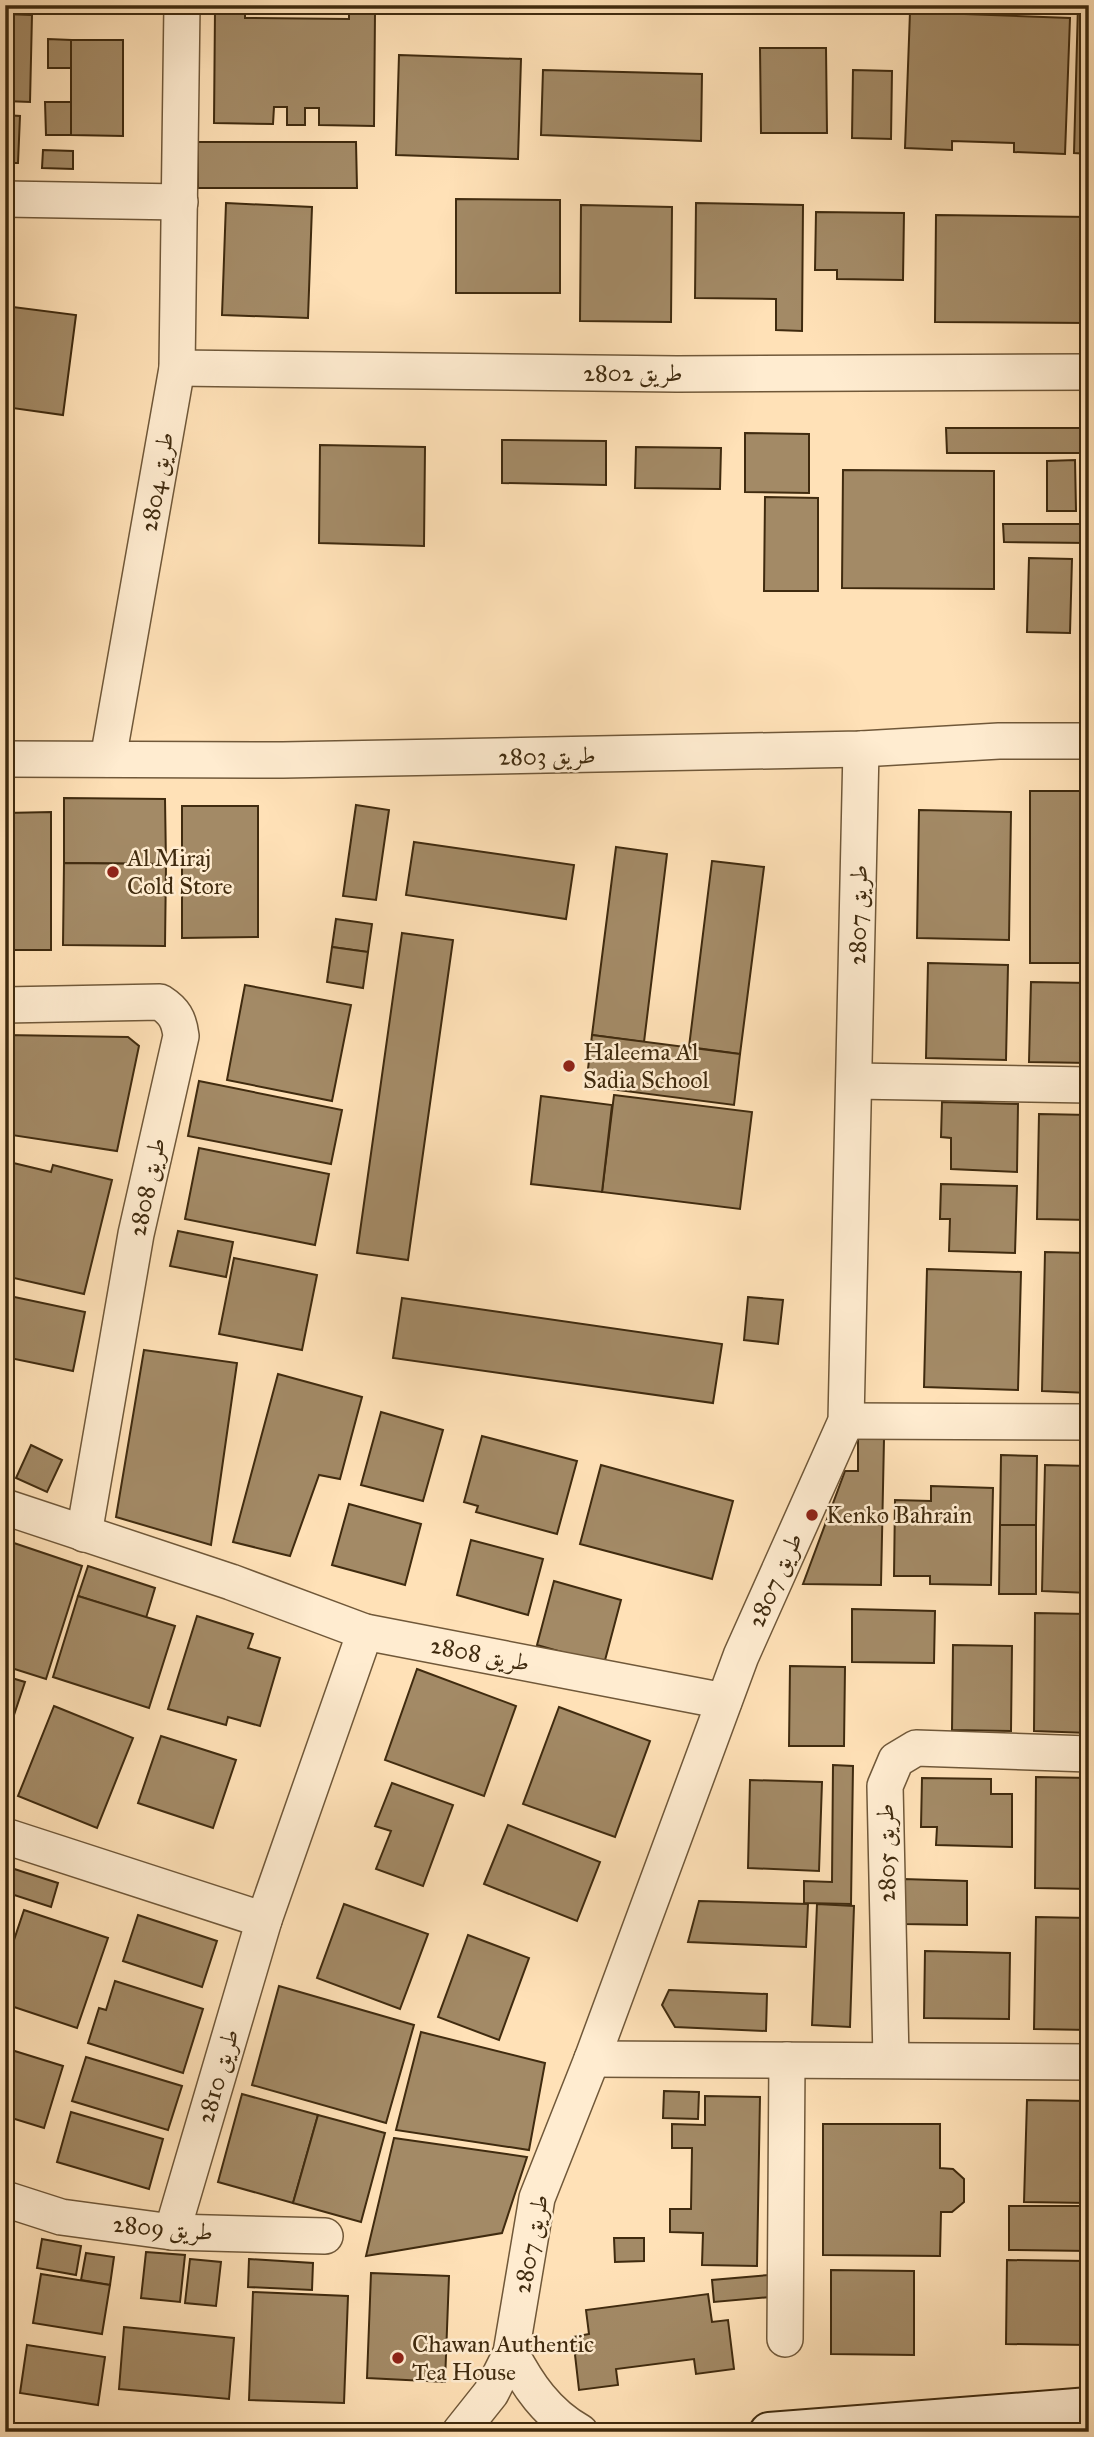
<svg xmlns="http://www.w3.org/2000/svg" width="1094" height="2437" viewBox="0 0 1094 2437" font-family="'IM FELL Great Primer',Amiri,serif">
	<rect width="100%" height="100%" fill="#ffe1b7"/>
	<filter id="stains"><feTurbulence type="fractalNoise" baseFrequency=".00286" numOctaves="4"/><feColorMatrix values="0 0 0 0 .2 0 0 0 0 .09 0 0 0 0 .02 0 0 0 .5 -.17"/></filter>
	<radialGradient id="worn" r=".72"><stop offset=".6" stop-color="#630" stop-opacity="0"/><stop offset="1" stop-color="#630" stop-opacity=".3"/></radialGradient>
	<g fill="#a38a66" stroke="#402b0f" stroke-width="2">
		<path d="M1078 5H1089V154L1074 153Z"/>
		<path d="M215 10H245V18L349 19V12H375L374 126 319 125V108H305V125H287V107H274L273 124 214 123Z"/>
		<path d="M910 12 1070 18 1065 154 1014 152V143L952 141V150L905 148Z"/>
		<path d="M5 14 32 15 30 102 5 101Z"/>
		<path d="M48 39 71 40V68H48Z"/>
		<path d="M71 40H123V136L71 135Z"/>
		<path d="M760 48H826L827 133H761Z"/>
		<path d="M399 55 521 59 518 159 396 155Z"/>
		<path d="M543 70 702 74 701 141 541 135Z"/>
		<path d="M853 70 892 71 891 139 852 138Z"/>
		<path d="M45 102H71V135H46Z"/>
		<path d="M5 115 20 116 18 163H5Z"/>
		<path d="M198 142H356L357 188H198Z"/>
		<path d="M43 150 73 151V169L42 168Z"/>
		<path d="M456 199 560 200V293H456Z"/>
		<path d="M226 203 312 207 308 318 222 315Z"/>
		<path d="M696 203 803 205 802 331 776 330V299L695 298Z"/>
		<path d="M581 205 672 207 671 322 580 321Z"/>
		<path d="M816 212 904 213 903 280 837 279V270H815Z"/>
		<path d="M936 215 1089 217V323L935 322Z"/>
		<path d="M5 306 76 315 63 415 5 407Z"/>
		<path d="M946 428H1089V453H947Z"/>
		<path d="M745 433 809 434V493L745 492Z"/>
		<path d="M502 440 606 441V485L502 483Z"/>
		<path d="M320 445 425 447 424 546 319 543Z"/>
		<path d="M636 447 721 448 720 489 635 488Z"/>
		<path d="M1075 460 1076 511H1047V461Z"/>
		<path d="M843 470 994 471V589L842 588Z"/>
		<path d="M765 497 818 498V591H764Z"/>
		<path d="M5 520H14L12 629H5Z"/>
		<path d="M1003 524H1089V543L1004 542Z"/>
		<path d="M1029 558 1072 559 1070 633 1027 632Z"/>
		<rect x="1030" y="791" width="59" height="172"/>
		<path d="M64 798 165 799 166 864 64 863Z"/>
		<path d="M356 805 389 810 376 900 343 896Z"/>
		<path d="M182 806H258V937L182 938Z"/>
		<path d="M919 810 1011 812 1009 940 917 938Z"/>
		<path d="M51 812V950H5V813Z"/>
		<path d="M414 842 574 865 566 919 406 895Z"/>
		<path d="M616 847 667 854 644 1042 592 1035Z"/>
		<path d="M712 861 764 867 740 1054 689 1047Z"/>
		<path d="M64 863 166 864 165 946 63 945Z"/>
		<path d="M336 919 372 924 368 952 332 947Z"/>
		<path d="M402 933 453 940 408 1260 357 1253Z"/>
		<path d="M332 947 368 952 363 988 327 982Z"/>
		<path d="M928 963 1008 965 1006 1060 926 1058Z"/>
		<path d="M1031 982 1089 983V1063L1029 1062Z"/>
		<path d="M245 985 351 1005 332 1101 227 1080Z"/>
		<path d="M5 1035 128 1037 139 1046 117 1151 5 1134Z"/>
		<path d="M592 1035 740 1054 734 1105 586 1086Z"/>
		<path d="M199 1081 342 1110 331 1164 188 1136Z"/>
		<path d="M614 1095 752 1112 740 1209 602 1192Z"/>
		<path d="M541 1096 612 1105 602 1192 531 1184Z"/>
		<path d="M942 1102 1018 1104 1017 1172 951 1169V1138L941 1137Z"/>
		<path d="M1039 1114 1089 1115V1220L1037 1219Z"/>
		<path d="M199 1148 329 1174 315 1245 185 1219Z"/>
		<path d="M5 1161 51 1172 53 1165 112 1180 84 1294 5 1276Z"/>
		<path d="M941 1184 1017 1186 1015 1253 949 1251 950 1219H940Z"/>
		<path d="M178 1231 233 1242 226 1277 170 1266Z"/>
		<path d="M1045 1252 1089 1253V1393L1042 1391Z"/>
		<path d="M234 1258 317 1275 302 1350 219 1334Z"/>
		<path d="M927 1269 1021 1272 1018 1390 924 1387Z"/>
		<path d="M5 1295 85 1312 73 1371 5 1357Z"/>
		<path d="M748 1297 783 1300 778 1344 744 1340Z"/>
		<path d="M402 1298 722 1344 713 1403 393 1358Z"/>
		<path d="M144 1350 237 1363 211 1545 116 1517Z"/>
		<path d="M278 1374 362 1397 340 1479 319 1475 290 1556 233 1542Z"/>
		<path d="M381 1412 443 1430 423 1501 361 1485Z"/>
		<path d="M482 1436 577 1461 557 1534 476 1512 478 1506 464 1502Z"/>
		<path d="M858 1439H884L881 1585 803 1584 845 1471H858Z"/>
		<path d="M31 1445 62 1460 47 1492 16 1478Z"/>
		<path d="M1001 1455 1037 1456 1036 1525H1000Z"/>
		<path d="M601 1465 733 1501 712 1579 580 1544Z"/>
		<path d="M1045 1465 1089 1466V1593L1042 1591Z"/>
		<path d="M931 1486 993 1488 991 1585 930 1584V1576H894L895 1500 931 1501Z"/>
		<path d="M349 1504 421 1524 405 1585 332 1565Z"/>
		<path d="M1000 1525H1036V1594H999Z"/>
		<path d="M5 1540 82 1566 46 1679 5 1666Z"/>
		<path d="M471 1540 543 1559 528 1615 457 1595Z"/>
		<path d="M88 1566 155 1588 146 1618 78 1596Z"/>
		<path d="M554 1581 621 1600 604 1664 537 1645Z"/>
		<path d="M78 1596 175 1626 149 1708 53 1677Z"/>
		<path d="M852 1609 935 1611 934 1663 852 1662Z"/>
		<path d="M1035 1613 1089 1614V1733L1034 1731Z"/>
		<path d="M197 1616 253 1634 248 1648 280 1658 260 1726 228 1717 226 1725 168 1709Z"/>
		<path d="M953 1645 1012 1646 1011 1731 952 1730Z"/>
		<path d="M790 1666 845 1667 844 1746H789Z"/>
		<path d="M417 1669 516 1706 484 1796 385 1760Z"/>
		<path d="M5 1676 25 1682 5 1742Z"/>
		<path d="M54 1706 133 1738 97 1828 18 1796Z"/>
		<path d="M559 1707 650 1741 615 1837 523 1804Z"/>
		<path d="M161 1736 236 1760 213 1828 138 1803Z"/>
		<path d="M833 1765 853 1766 851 1904 804 1903V1881L832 1882Z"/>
		<path d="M1036 1777 1089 1778V1889L1035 1888Z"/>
		<path d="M922 1778 991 1779V1794H1012V1847L936 1845 937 1827H921Z"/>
		<path d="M750 1780 822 1782 819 1871 748 1868Z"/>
		<path d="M392 1783 453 1805 423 1886 376 1869 391 1831 375 1826Z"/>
		<path d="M508 1825 600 1862 577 1921 484 1884Z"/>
		<path d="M5 1866 58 1883 51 1907 5 1892Z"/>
		<path d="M903 1879 967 1881V1925L902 1924Z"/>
		<path d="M699 1901 808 1904 806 1947 688 1942Z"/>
		<path d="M344 1904 428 1934 400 2009 317 1978Z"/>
		<path d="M817 1904 854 1906 850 2027 812 2025Z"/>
		<path d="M24 1910 108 1938 77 2028 5 2004V1967Z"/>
		<path d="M138 1915 217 1941 202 1987 123 1961Z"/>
		<path d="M1036 1917 1089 1918V2030L1034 2029Z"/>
		<path d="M468 1935 529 1958 499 2040 438 2017Z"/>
		<path d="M925 1951 1010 1953 1009 2019 924 2018Z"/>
		<path d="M115 1981 203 2009 183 2073 88 2043 99 2008 106 2010Z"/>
		<path d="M279 1986 414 2025 386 2123 252 2085Z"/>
		<path d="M669 1990 767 1994 766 2031 675 2027 662 2005Z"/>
		<path d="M421 2032 545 2063 529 2150 396 2130Z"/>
		<path d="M5 2048 63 2066 44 2128 5 2116Z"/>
		<path d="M86 2057 182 2086 168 2130 72 2101Z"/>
		<path d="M664 2091 699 2092 698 2119 663 2118Z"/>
		<path d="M242 2094 318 2115 293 2203 218 2182Z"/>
		<path d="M705 2096 760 2097 757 2266 702 2265 703 2233 670 2232V2209H691L692 2148H672V2124L705 2125Z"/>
		<path d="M1027 2100 1089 2101V2203L1024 2202Z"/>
		<path d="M71 2112 163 2139 149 2189 57 2162Z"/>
		<path d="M318 2115 385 2133 361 2222 293 2203Z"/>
		<path d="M823 2124H940V2168L953 2169 964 2179V2202L952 2212H941L940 2256 823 2255Z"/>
		<path d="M394 2138 527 2157 502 2233 366 2256Z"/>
		<path d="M1009 2206H1089V2251L1009 2250Z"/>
		<path d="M614 2238H644V2261L615 2262Z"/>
		<path d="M42 2239 81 2246 76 2275 37 2268Z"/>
		<path d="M146 2252 185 2255 180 2302 141 2298Z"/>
		<path d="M86 2253 114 2257 110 2285 81 2280Z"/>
		<path d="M190 2259 221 2262 216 2306 185 2303Z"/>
		<path d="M249 2259 313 2263 312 2290 248 2287Z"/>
		<path d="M1007 2260 1088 2261V2345L1006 2344Z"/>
		<path d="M831 2270 914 2271V2355L831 2354Z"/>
		<path d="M371 2273 449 2276 445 2382 367 2378Z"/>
		<path d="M41 2274 110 2285 102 2334 33 2323Z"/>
		<path d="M769 2275 771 2297 714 2302 712 2280Z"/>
		<path d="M253 2292 348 2296 344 2403 249 2400Z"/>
		<path d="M708 2294 712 2322 728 2320 734 2369 696 2374 694 2359 616 2369 618 2385 579 2390 573 2337 589 2334 586 2310Z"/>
		<path d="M124 2327 234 2338 229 2399 119 2389Z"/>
		<path d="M27 2345 105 2357 98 2405 20 2393Z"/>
	</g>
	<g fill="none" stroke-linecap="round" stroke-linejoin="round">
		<defs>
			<g id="street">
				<path d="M5 199 180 202"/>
				<path d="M177 368 677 374 1089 372"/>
				<path d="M5 759 283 760 861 749 999 741H1089"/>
				<path d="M108 759 177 368 182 5"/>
				<path d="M5 1005 160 1002C174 1011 179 1019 181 1036L136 1234 84 1534"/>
				<path d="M854 1081 1089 1085"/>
				<path d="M846 1421 1089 1422"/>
				<path d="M5 1507 231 1582 365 1632 724 1701"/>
				<path d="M5 1836 264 1920"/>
				<path d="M592 2059 1089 2062"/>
				<path d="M891 2060 885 1786 896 1760 916 1748 1089 1754"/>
				<path d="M5 2199 61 2217 172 2232 325 2236"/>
				<path d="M172 2232 264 1920 365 1632"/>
				<path d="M785 2339 787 2060"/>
				<path d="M511 2353C527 2384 547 2414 580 2432"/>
				<path d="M460 2432 491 2393 511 2353 537 2198 592 2059 741 1656 846 1421 861 749"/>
			</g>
			<path id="secondary" d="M769 2432 1089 2407"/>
		</defs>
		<use href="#street" stroke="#705839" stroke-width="38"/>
		<use href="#secondary" stroke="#402b0f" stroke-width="42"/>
		<use href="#street" stroke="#ffecd0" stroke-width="35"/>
		<use href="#secondary" stroke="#ffecd0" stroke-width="38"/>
	</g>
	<g fill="#8f2418" stroke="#ffecd0" stroke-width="2.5">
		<circle cx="113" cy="872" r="7"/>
		<circle cx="569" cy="1066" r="7"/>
		<circle cx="812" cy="1515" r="7"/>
		<circle cx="398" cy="2358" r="7"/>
	</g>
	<g text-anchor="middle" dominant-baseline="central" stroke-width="5" stroke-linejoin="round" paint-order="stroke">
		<g font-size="24" fill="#402b0f" stroke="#ffecd0">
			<text x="633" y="373">طريق 2802</text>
			<text transform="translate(157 482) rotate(-80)">طريق 2804</text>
			<text transform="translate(547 756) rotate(-1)">طريق 2803</text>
			<text transform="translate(858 915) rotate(-89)">طريق 2807</text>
			<text transform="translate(147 1187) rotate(-78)">طريق 2808</text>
			<text transform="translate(775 1580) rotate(-66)">طريق 2807</text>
			<text transform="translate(480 1654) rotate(11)">طريق 2808</text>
			<text transform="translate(886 1853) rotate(-91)">طريق 2805</text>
			<text transform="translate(218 2076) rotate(-74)">طريق 2810</text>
			<text transform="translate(163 2228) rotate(5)">طريق 2809</text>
			<text transform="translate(531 2244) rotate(-79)">طريق 2807</text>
		</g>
		<g font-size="24" fill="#402b0f" stroke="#ffecd0" text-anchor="start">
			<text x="127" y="858">Al Miraj<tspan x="127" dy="28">Cold Store</tspan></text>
			<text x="583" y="1052">Haleema Al<tspan x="583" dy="28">Sadia School</tspan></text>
			<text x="826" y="1515">Kenko Bahrain</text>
			<text x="412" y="2344">Chawan Authentic<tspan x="412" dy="28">Tea House</tspan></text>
		</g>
	</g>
	<rect width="1094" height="2437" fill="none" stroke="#ffe1b7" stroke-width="28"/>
	<rect x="7" y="7" width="1080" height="2423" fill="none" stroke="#402b0f" stroke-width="3.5"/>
	<rect x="14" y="14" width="1066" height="2409" fill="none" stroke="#402b0f" stroke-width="2"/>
	<rect width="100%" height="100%" filter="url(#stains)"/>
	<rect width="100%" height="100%" fill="url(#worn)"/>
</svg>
